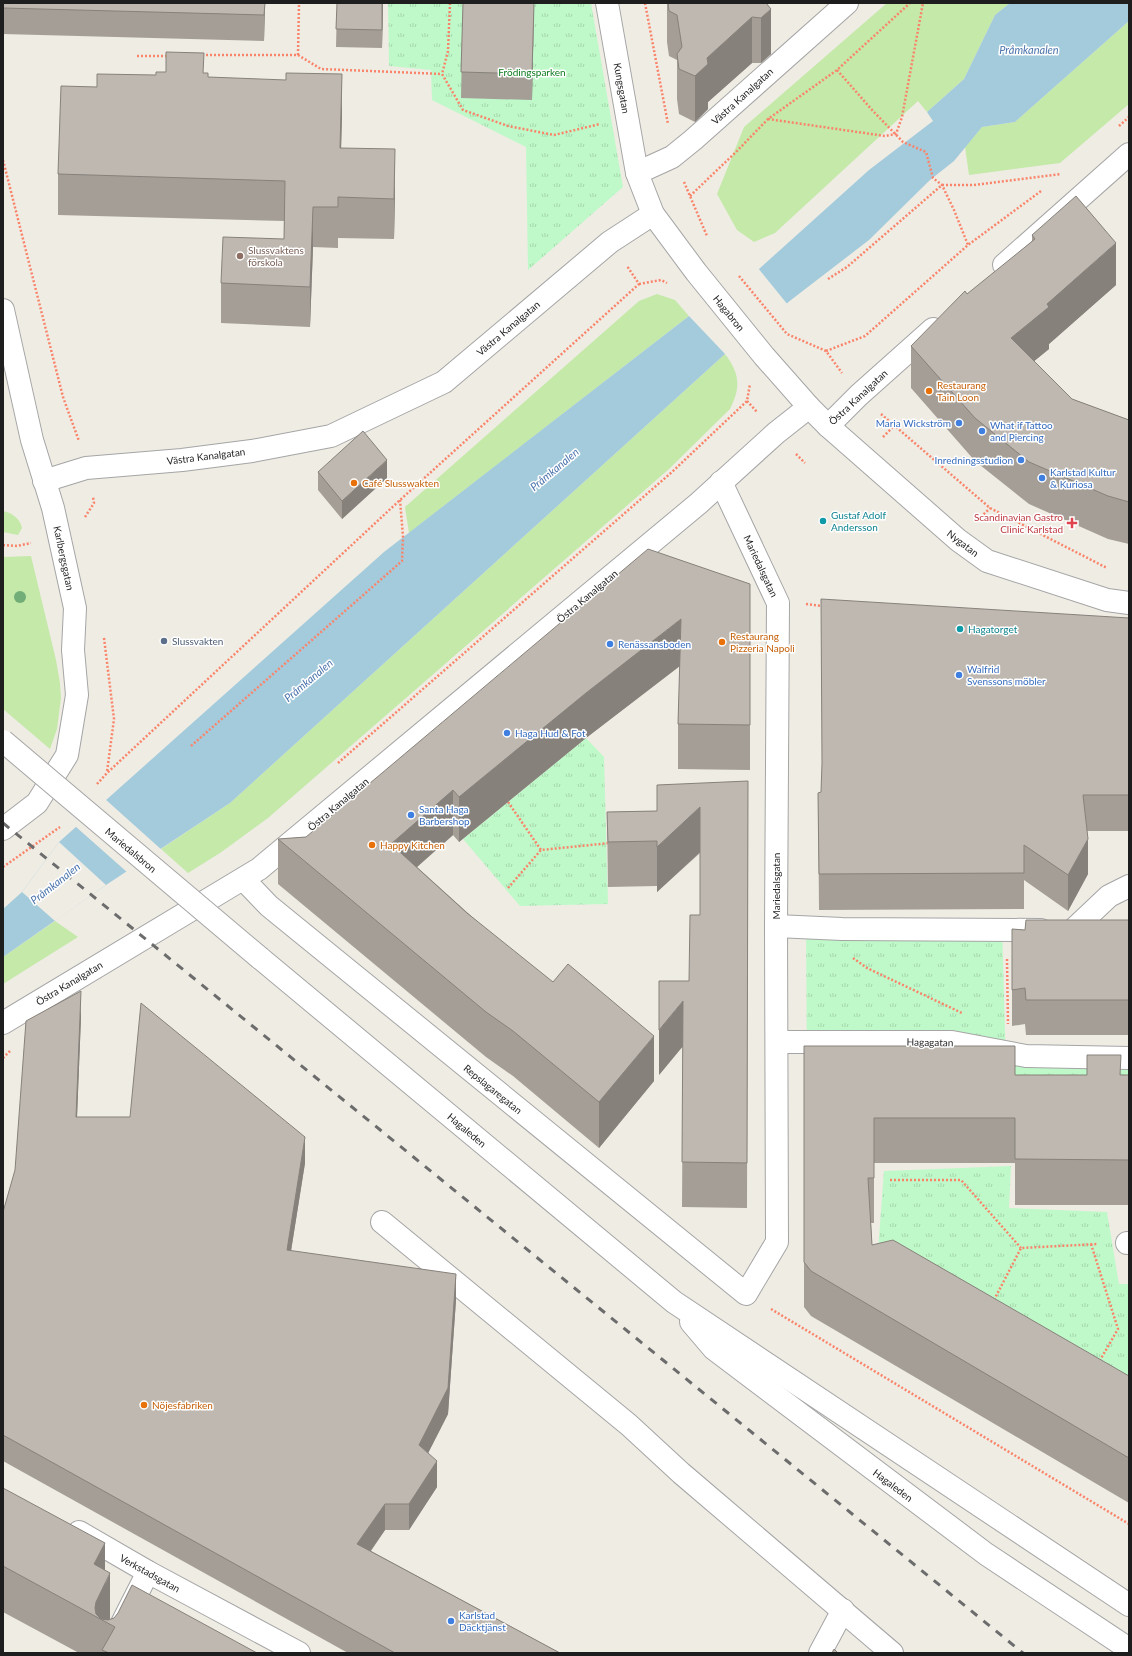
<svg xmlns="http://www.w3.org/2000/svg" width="1132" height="1656" viewBox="0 0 1132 1656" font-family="Lato,sans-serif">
	<defs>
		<pattern id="park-tufts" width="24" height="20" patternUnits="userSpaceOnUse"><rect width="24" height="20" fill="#c0f9c9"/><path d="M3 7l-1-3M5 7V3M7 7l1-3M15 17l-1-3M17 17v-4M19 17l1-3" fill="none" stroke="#a5d5ac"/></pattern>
	</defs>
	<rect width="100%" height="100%" fill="#efece4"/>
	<g fill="#c4e9a9">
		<path d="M887 3H1010L995 15 964 79 927 112 918 101 775 233 754 242 737 230 717 194 744 127Z"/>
		<path d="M1129 21V104L1060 163 969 175 965 147 982 127 1015 122Z"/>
		<path d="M657 294 675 300 689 316 409 533 405 507 639 301Z"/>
		<path d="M725 354C740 374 741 387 730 409L669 469 268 818 220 853 188 873 161 849 230 803Z"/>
		<path d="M3 511C13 513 20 519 22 528L18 535 3 532Z"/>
		<path d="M31 556 56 660 60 683 61 698 57 729 50 749 3 709V557Z"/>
		<path d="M55 921 78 937 3 984V957Z"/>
	</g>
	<g fill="url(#park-tufts)">
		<path d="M388 3H591L623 187 528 270 526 147 432 100 431 70 389 66Z"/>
		<path d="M586 738 604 757 608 904 520 906 463 839Z"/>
		<path d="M806 922 1002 924 1006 1065 1129 1069V1117L807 1084Z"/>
		<path d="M1011 1166 1009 1208 1107 1212 1119 1284H1129V1410L877 1264 884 1171Z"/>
	</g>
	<path fill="#a4cbdc" d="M1010 3H1129V21L1015 122 982 127 954 161 930 180 869 240 791 300 725 354 230 803 106 885 3 957V909L22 892 59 842 384 552 689 316 759 269 869 170 933 121 927 112 964 79 995 15Z"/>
	<g fill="#efece4">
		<path d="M758 268 788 305 727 356 688 315Z"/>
		<path d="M105 799 163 851 128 873 75 826Z"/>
		<path d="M59 842 106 885 55 921 22 892Z"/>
	</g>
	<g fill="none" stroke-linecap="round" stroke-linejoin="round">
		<defs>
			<g id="minor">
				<path d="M607 3 637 173 653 214 696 272 764 356 809 407 828 426 958 540 987 561 1107 600 1129 603"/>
				<path d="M637 173 672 157 693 140 847 3"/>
				<path d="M1004 265 1129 154"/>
				<path d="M3 310 32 440 53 508 75 608 73 650 77 695 67 755 37 803 3 829"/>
				<path d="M828 426 859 395 933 329"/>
				<path d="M44 481 86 468 182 460 252 451 331 436 444 382 610 242 653 214"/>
				<path d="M244 880 269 906 746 1294 777 1242 776 926 778 603 721 482"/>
				<path d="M776 926 842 929 1041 930"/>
				<path d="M1073 930 1109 896 1129 886"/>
				<path d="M260 958 674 1302 1129 1605"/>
				<path d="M3 1023 259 869 699 503 776 433 809 407"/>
				<path d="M777 1042H952L1026 1056 1129 1058"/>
				<path d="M382 1222 629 1425 681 1473 892 1653"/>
				<path d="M1127 1243H1129"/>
				<path d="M691 1322 714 1349 986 1554 1129 1649"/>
				<path d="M79 1532 148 1572 299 1653"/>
				<path d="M107 1653 148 1572"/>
				<path d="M820 1653 843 1610"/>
			</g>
		</defs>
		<use href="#minor" stroke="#a5a5a5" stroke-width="24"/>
		<g stroke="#f9846a" stroke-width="2.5" stroke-dasharray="2 2" stroke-linecap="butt">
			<path d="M450 3 448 51 442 74 463 110 508 126 554 135 600 124"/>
			<path d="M645 3 668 124"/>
			<path d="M202 55H298L299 3"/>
			<path d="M298 55 321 69 442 74"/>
			<path d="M137 56H169"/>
			<path d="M837 70 873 111 903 142 926 152 933 178 942 185 954 210 968 245"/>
			<path d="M768 119 885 136 896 134 902 117 923 3"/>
			<path d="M1119 126 1129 117"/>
			<path d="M3 160 63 397 79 441"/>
			<path d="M684 182 707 236"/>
			<path d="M690 196 736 152 768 119 837 70 910 3"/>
			<path d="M739 276 787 334 826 351 842 373"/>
			<path d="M828 279 847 267 942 185H974L1061 174"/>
			<path d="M639 284 661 280 667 283"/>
			<path d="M826 351 865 336 968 245 1041 191"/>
			<path d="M747 401 757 412"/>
			<path d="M881 414 990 508 1107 568"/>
			<path d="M883 437 894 426"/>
			<path d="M796 454 805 463"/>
			<path d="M85 517 94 503 93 497"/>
			<path d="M978 520 990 508"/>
			<path d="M3 545 17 546 31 543"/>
			<path d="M806 604 823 606"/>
			<path d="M104 638 114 719 107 772"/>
			<path d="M191 746 402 561 403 537 400 500"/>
			<path d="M338 763 672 472 747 401 750 384"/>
			<path d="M97 784 107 773 400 500 639 284 627 266"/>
			<path d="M508 802 541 850 610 843"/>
			<path d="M3 867 60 827"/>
			<path d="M508 888 541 850"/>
			<path d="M853 958 867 968 962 1013"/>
			<path d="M1007 959 1008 1024"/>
			<path d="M3 1058 10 1051"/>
			<path d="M890 1180H961L1021 1248"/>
			<path d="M1091 1244 1118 1329 1099 1362"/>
			<path d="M994 1300 1021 1248 1098 1244"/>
			<path d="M771 1309 1129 1524"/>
		</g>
		<use href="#minor" stroke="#fff" stroke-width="22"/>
		<path stroke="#6c6c6c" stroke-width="3" stroke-dasharray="8 8" stroke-linecap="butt" d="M3 823 1023 1653"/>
		<defs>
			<path id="minor-bridge" d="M3 741 260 958"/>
		</defs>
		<use href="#minor-bridge" stroke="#a5a5a5" stroke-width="24" stroke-linecap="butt"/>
		<use href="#minor-bridge" stroke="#fff" stroke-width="22"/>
	</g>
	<circle fill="#72ae77" cx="20" cy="597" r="6"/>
	<g fill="#a49e97">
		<path d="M3 3H265L264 41 3 34Z"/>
		<path d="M337 3H383L382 48 336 47Z"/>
		<path d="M463 3H534L532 100 461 98Z"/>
		<path d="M667 3H766L771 54 761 63H752L708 102V109L695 122 679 114 677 99V60L669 56 667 42Z"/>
		<path d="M204 73 208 77 342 115 341 148 395 190 394 239 338 238V248L313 247 310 327 221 323V283L284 239V221L58 215V174L97 87 156 75Z"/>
		<path d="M1128 183H1129V211L1128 210Z"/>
		<path d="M1032 235 1116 285 1049 344V349L1034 361 1072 399 1129 420V544L1108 539 1029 504 975 461 911 388V346L1032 241Z"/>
		<path d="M318 472 387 478 342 519 318 490Z"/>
		<path d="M750 584V770L678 769V724L680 666 586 738 459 842 453 835 417 867 654 1081 599 1148 513 1076 486 1057 278 884V839L306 837Z"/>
		<path d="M1129 618V831H1087L1088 874 1068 911 1024 880V909L819 910 818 793 821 792Z"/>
		<path d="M748 781 747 1208 682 1207 683 1046 659 1075 689 981 700 915V853L657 892V886L608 887 607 812 657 811Z"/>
		<path d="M1129 920V1035H1026L1025 1024 1012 1026V929L1025 930Z"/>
		<path d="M81 1017 77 1117 305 1163 291 1251 456 1300 448 1414 428 1453 437 1487 409 1530H385L371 1551 560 1653H348L3 1461V1212Z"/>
		<path d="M804 1046 1015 1075H1129V1205H1015V1163H874V1223H871L872 1245 1129 1376V1503L811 1316 804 1307Z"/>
		<path d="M3 1488 105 1570 110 1618V1620L257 1653H79L3 1612Z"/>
	</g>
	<g fill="#86817b">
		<path d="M265 3 264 41V15Z"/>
		<path d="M382 3H383L382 48Z"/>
		<path d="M534 3 532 100V74Z"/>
		<path d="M771 9V54L761 63V18Z"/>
		<path d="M752 17V63L708 102V109L695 122V76L707 58Z"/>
		<path d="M342 74V115L340 188V148Z"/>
		<path d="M395 149V190L394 239V199Z"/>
		<path d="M313 207V247L310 327V287Z"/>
		<path d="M1116 243V285L1049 344V349L1011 380V338L1047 304Z"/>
		<path d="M387 460V478L342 519V501Z"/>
		<path d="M681 619V665L586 738 459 842V797L586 693Z"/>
		<path d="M453 790V835L391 890V844Z"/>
		<path d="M700 807V852L657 892V847Z"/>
		<path d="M1088 839V874L1068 911V875Z"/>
		<path d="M81 991V1017L76 1143V1117Z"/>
		<path d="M683 1001V1046L659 1075V1030Z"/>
		<path d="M654 1036V1081L599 1148V1102Z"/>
		<path d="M305 1137V1163L287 1276V1250Z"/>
		<path d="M456 1274V1300L448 1414 419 1471V1445Z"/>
		<path d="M437 1461V1487L409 1530V1504Z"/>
		<path d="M385 1504V1530L357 1570V1544Z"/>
		<path d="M105 1543V1585L110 1573V1618L108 1623 95 1616 94 1564Z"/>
	</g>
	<g fill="#bfb8b0" stroke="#86817b">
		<path d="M3 3H265L264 15 3 8Z"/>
		<path d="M337 3H382V30L336 29Z"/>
		<path d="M463 3H534L532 74 461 72Z"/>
		<path d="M668 3H766L771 9 761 18 752 17 707 58 708 64 695 76 679 69 677 54 682 47 677 15 669 11Z"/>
		<path d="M166 52 204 53 203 73H208V77L286 80V73L342 74 340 148 395 149 394 199 338 197V207H313L310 287 221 283 223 237 284 239 285 181 58 174 61 86 97 87V74L156 75V72H166Z"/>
		<path d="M1076 196 1116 243 1047 304 1049 307 1011 338 1072 399 1129 420V502L1108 496 1029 462 975 418 911 346 965 291 967 294 1035 239 1032 235Z"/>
		<path d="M363 431 387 460 342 501 318 472Z"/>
		<path d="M648 549 750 584V725L678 724 681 619 586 693 459 797 453 790 391 844 467 913 553 982 568 964 654 1036 599 1102 513 1031 486 1012 278 839 306 837Z"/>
		<path d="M821 599 1129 618V795H1083L1088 839 1068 875 1024 845V873L819 874 818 793 821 792 822 763Z"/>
		<path d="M748 781 747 1163 682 1162 683 1001 659 1030V981H689L690 915H700V807L657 847V841L608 842 607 812 657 811V785Z"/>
		<path d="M1026 920H1129V1000H1026L1025 988 1012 990V929L1025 930Z"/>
		<path d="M81 991 76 1117H130L141 1003 305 1137 287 1250 456 1274 448 1388 419 1445 437 1461 409 1504H385L357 1544 560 1653H395L3 1435V1212L15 1170 26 1021Z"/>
		<path d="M804 1046H1015V1075H1087V1055H1121L1120 1075H1129V1160L1015 1159V1118H874V1178H868L872 1245 893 1240 1129 1376V1458L811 1271 804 1262Z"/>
		<path d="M3 1488 105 1543 94 1564 110 1573 96 1602 95 1608 96 1614 101 1619 108 1620 114 1618 118 1613 132 1585 257 1653H109L102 1650 115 1627 3 1566Z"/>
		<path d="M834 1649 838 1653H832Z"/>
	</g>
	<circle fill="#8d6e63" stroke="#fff" stroke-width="1.5" cx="240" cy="256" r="4"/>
	<g fill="#e8710a" stroke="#fff" stroke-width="1.5">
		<circle cx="929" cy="391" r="4"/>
		<circle cx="354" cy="483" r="4"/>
		<circle cx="722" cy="642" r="4"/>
		<circle cx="372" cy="845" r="4"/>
		<circle cx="144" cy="1405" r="4"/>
	</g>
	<g fill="#3f7fe0" stroke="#fff" stroke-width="1.5">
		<circle cx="959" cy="423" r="4"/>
		<circle cx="982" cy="431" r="4"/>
		<circle cx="1021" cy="460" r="4"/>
		<circle cx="1042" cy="478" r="4"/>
		<circle cx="610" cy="644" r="4"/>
		<circle cx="959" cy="675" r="4"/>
		<circle cx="507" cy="733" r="4"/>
		<circle cx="411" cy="815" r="4"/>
		<circle cx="451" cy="1621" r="4"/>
	</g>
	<g fill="#0f9aa8" stroke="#fff" stroke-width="1.5">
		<circle cx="823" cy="521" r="4"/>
		<circle cx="960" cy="629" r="4"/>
	</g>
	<path fill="#e0444e" stroke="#fff" stroke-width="1.5" d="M1070 517h4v4h4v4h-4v4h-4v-4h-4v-4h4z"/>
	<circle fill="#5c6f8a" stroke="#fff" stroke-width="1.5" cx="164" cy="641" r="4"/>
	<g text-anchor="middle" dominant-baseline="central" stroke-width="3" stroke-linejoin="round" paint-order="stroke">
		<g font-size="10" fill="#0c7b1e" stroke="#fff">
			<text x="532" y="72">Frödingsparken</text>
		</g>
		<g font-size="10" fill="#1e1e1e" stroke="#fff">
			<text transform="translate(622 88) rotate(80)">Kungsgatan</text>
			<text transform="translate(742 96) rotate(-42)">Västra Kanalgatan</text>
			<text transform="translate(729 313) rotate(51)">Hagabron</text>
			<text transform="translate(508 328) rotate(-40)">Västra Kanalgatan</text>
			<text transform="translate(858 397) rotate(-43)">Östra Kanalgatan</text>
			<text transform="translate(206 456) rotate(-7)">Västra Kanalgatan</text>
			<text transform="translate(963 543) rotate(37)">Nygatan</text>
			<text transform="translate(64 558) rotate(78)">Karlbergsgatan</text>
			<text transform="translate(761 566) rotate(65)">Mariedalsgatan</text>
			<text transform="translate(587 596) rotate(-40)">Östra Kanalgatan</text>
			<text transform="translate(338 804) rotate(-40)">Östra Kanalgatan</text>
			<text transform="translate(131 850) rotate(40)">Mariedalsbron</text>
			<text transform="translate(776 886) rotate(-90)">Mariedalsgatan</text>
			<text transform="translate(69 983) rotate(-31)">Östra Kanalgatan</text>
			<text transform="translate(930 1042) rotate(1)">Hagagatan</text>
			<text transform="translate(493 1089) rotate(39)">Repslagaregatan</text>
			<text transform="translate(467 1130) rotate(40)">Hagaleden</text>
			<text transform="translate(893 1485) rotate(37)">Hagaleden</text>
			<text transform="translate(150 1573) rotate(29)">Verkstadsgatan</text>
		</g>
		<g font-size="10" fill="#785e54" stroke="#fff" text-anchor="start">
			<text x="248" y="250">Slussvaktens<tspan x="248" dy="12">förskola</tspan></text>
		</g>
		<g font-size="10" fill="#c56008" stroke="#fff" text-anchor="start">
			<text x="937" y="385">Restaurang<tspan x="937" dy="12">Tain Loon</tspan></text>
			<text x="362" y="483">Café Slusswakten</text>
			<text x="730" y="636">Restaurang<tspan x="730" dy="12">Pizzeria Napoli</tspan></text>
			<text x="380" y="845">Happy Kitchen</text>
			<text x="152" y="1405">Nöjesfabriken</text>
		</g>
		<g font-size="10" fill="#366cbe" stroke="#fff" text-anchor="start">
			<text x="951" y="423" text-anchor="end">Maria Wickström</text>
			<text x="990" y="425">What if Tattoo<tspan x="990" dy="12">and Piercing</tspan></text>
			<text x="1013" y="460" text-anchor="end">Inredningsstudion</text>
			<text x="1050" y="472">Karlstad Kultur<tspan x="1050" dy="12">&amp; Kuriosa</tspan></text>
			<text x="618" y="644">Renässansboden</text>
			<text x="967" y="669">Walfrid<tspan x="967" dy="12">Svenssons möbler</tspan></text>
			<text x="515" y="733">Haga Hud &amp; Fot</text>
			<text x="419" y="809">Santa Haga<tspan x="419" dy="12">Barbershop</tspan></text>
			<text x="459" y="1615">Karlstad<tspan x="459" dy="12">Däcktjänst</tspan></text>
		</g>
		<g font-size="10" fill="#0d838f" stroke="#fff" text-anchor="start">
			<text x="831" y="515">Gustaf Adolf<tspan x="831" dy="12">Andersson</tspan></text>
			<text x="968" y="629">Hagatorget</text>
		</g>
		<g font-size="10" fill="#be3a42" stroke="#fff" text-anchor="end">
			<text x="1063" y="517">Scandinavian Gastro<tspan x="1063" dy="12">Clinic Karlstad</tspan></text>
		</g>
		<g font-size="10" fill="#4e5e75" stroke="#fff" text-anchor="start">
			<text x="172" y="641">Slussvakten</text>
		</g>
		<g font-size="11" font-style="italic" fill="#4b74ac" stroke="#fff">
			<text x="1029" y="49">Pråmkanalen</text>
			<text transform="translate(554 469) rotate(-40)">Pråmkanalen</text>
			<text transform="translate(308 680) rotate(-40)">Pråmkanalen</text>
			<text transform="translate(55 883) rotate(-38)">Pråmkanalen</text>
		</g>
	</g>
	<rect width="1132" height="1656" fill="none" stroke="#1e1e1e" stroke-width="8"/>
</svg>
